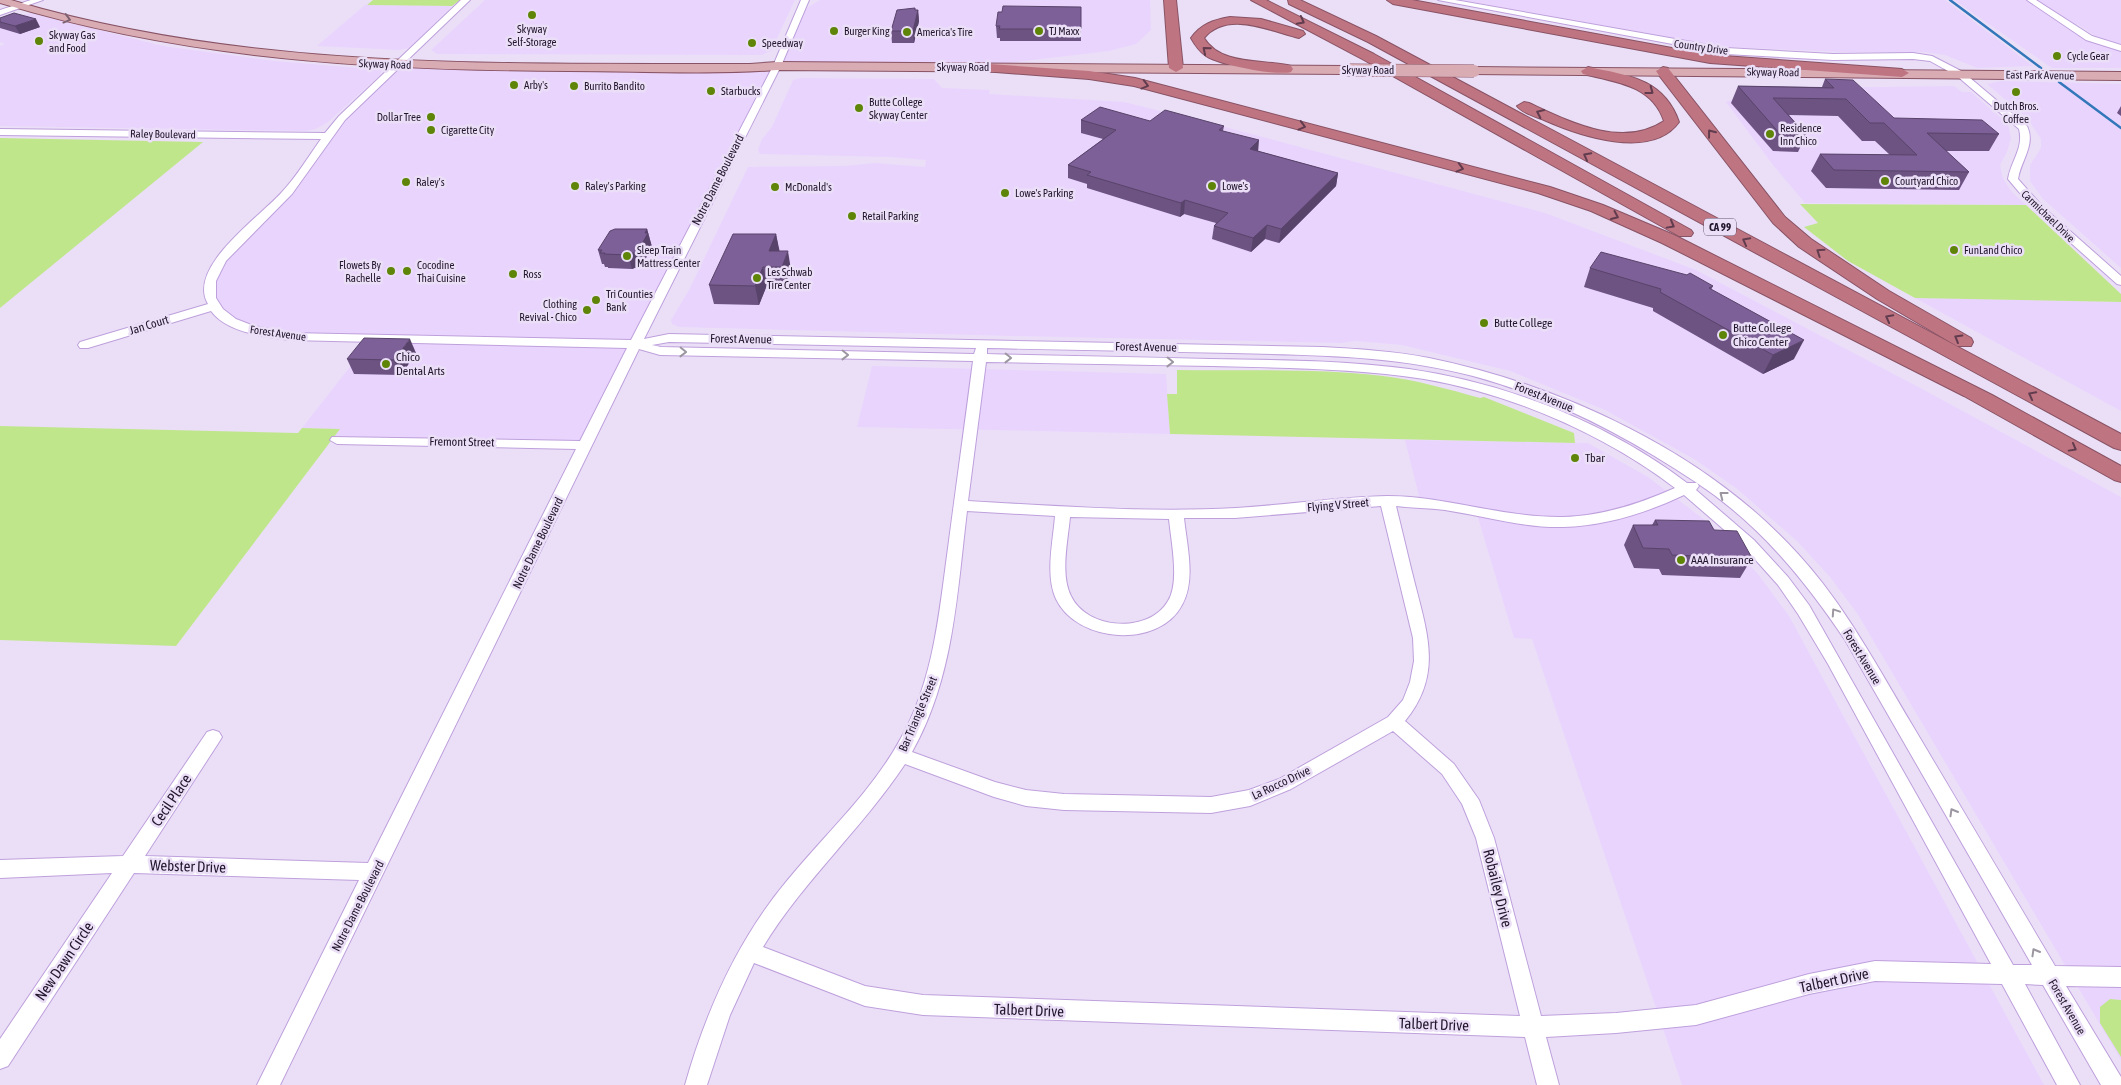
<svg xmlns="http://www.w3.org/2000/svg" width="2121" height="1085" viewBox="0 0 2121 1085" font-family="'Asap Condensed',sans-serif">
	<rect width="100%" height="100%" fill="#ebdff8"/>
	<g fill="#e9d4fe">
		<path d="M485 0H795L771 51 762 55 437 54 431 50Z"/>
		<path d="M820 0H1150L1151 30 1136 44 1109 51 975 67 777 66 586 445 332 440 339 429 302 428 371 340 308 338 243 328 214 306 216 268 288 192 326 136 399 65 777 66 800 12Z"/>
		<path d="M1461 0H1945L2033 66 1977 68 1945 55 1924 52H1844L1724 47Z"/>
		<path d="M1954 0H2121V46L2095 36 2077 24H2062L2087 40 2121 51V68H2052Z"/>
		<path d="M365 5 452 6 409 48 399 50 317 46Z"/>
		<path d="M31 13 163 46 275 61 382 70 380 75 328 122 316 129 305 131 0 126V46L5 44 0 42V20Z"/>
		<path d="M801 78 934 79 942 88 990 90 989 94 1124 102 1229 128 1545 213 1696 270 1924 390 2121 497V1060L1857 613 1830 577 1797 541 1736 488 1694 459 1605 410 1510 371 1402 345 1355 341 1341 343 1012 336 679 327 672 324 671 320 689 290 748 167 844 166 875 163 925 167 926 160 891 157 760 154 758 150 762 139 772 127 793 80Z"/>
		<path d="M2001 81 2121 84V268L2043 199 2030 181V165L2041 148V139L2028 119 1987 84Z"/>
		<path d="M1954 86 1962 92H1971L2008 124 2011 138 2007 152 2000 165 2003 178 2011 191 2026 205 1805 203 1773 165 1726 102 1751 93 1810 88Z"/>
		<path d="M1915 298 2121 302V411Z"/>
		<path d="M872 366 1166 374 1170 434 857 427Z"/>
		<path d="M1405 440 1588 443 1648 477 1714 527 1758 574 1789 616 2044 1085H1682L1532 639 1514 638 1476 511 1421 504Z"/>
	</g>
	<g fill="#c0e68c">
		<path d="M373 0H460L452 6 367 5Z"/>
		<path d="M0 138 203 142 0 308Z"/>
		<path d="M1800 204 2026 205 2121 294V302L1915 298 1848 261 1804 227 1818 223Z"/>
		<path d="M1177 370C1245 371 1315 368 1383 376 1416 380 1448 389 1480 398L1484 397 1574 433 1575 443 1170 434 1167 394H1177Z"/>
		<path d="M0 426 298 433 302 428 340 429 176 646 0 640Z"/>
		<path d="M2110 999 2121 1000V1057L2100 1023V1007Z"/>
	</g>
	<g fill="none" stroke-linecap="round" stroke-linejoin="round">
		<g stroke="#3277b9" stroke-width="2.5">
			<path d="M1950 0 2041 68"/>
			<path d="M2059 82 2121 128"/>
		</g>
		<defs>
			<g id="minor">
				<path d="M31 0H43L0 15V10Z"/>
				<path d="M461 0H470L345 120 292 194 226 261 216 281V298L223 309 236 319 254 326 290 333 631 340 773 66 801 0H809L781 66 644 339 669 334 1322 347C1358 349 1394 351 1429 358 1561 385 1706 452 1798 554 1845 605 1878 668 1914 728 1961 807 2008 886 2055 966L2121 967V987L2066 986 2121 1077V1085H2101L2043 985 2025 984 2080 1085H2057L2002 984 1875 981 1809 994 1696 1025 1616 1033 1546 1037 1559 1085H1537L1525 1037 923 1015 865 1006 754 963 730 1015 707 1085H685C706 1011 737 941 786 882 825 834 872 792 901 738 934 679 939 613 948 548 956 486 965 424 973 361L660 355 639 349 280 1085H257L359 880 134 873 8 1066 0 1069V1039L112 873 0 878V860L123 856 207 732 213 730 219 732 222 737 219 742 145 856 368 863 576 449 337 444 330 440 332 437 580 441 627 348 290 340C266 337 227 333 211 311L88 348H80L78 345 80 342 208 304C186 267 261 216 282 192 297 176 308 157 321 139L0 135V129L325 133 339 116ZM669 342 976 348 974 354 661 347 652 345ZM987 348C1068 350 1150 351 1232 353 1313 355 1394 355 1473 376 1554 398 1627 436 1697 483H1687C1608 423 1507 383 1409 369 1343 360 1276 360 1210 359 1135 357 1061 356 987 354ZM986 362C1061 363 1137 365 1213 366 1283 368 1354 368 1424 379 1512 394 1604 434 1675 488 1639 504 1602 516 1563 517 1503 518 1446 496 1387 496 1337 497 1286 505 1236 508 1147 513 1057 506 968 501ZM1697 483C1759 524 1804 579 1845 640L2032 965H2013L1809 605 1788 577 1754 540 1696 490 1699 486ZM1684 495 1744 547 1778 585 1798 614 1828 664 1991 964 1875 961 1809 974 1696 1005 1616 1013 1541 1016 1494 838 1479 800 1454 764 1405 721C1441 677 1429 638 1416 588 1409 561 1403 534 1396 506 1412 508 1429 508 1445 510 1484 516 1523 528 1563 527 1605 526 1646 513 1684 495ZM1381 506 1413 638 1414 661 1410 682 1403 700 1388 717 1279 779 1249 790 1211 797 1064 794 1026 790 995 782 912 752C954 678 957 593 967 511L1055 516C1053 542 1045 575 1056 599 1077 643 1159 649 1182 605 1196 580 1187 546 1184 518H1235ZM1070 517 1169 519C1171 541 1180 582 1168 601 1149 634 1087 630 1071 596 1060 574 1068 540 1070 517ZM1393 731 1442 774 1462 804 1476 838 1520 1016 923 995 865 986 763 947C803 881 862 829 905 764L994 797 1026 806 1064 810 1211 813 1250 806 1291 789Z"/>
				<path d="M1438 0H1455L1726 48 1833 54 1913 53 1932 56 1963 72 2027 126C2036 145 2021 160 2018 179L2043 207 2121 276V285L2117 284 2035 211 2008 179C2011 161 2024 148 2019 129L1957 76 1930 61 1913 59 1833 60 1726 54Z"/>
				<path d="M2027 0H2036L2092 36 2121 45V51L2086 40Z"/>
			</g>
			<g id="major">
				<path d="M0 0H11C252 72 502 63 750 64L777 62 1347 66 1353 70 1347 74 777 70C708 75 638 71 568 71 373 70 189 60 0 3Z"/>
				<path d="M1474 67 2121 72V80L1470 74 1468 71Z"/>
			</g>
			<g id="highway">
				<path d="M1164 0H1176L1183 68 1176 72 1169 68Z"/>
				<path d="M1251 0H1266L1374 54 1691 230 1693 233 1691 236H1679L1364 60Z"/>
				<path d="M1288 0H1300L1376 36 2121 434V450L2114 448 1368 42 1289 4Z"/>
				<path d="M1387 0H1412L1710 55 1902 69 1909 73 1902 77 1710 63 1393 4Z"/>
				<path d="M1230 17 1261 19 1303 31 1305 34 1299 38C1270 31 1228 10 1204 38 1221 66 1263 59 1291 66L1293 69 1291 72C1275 76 1220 65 1206 56 1199 51 1195 45 1191 38 1201 24 1213 20 1230 17Z"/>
				<path d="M975 63 1089 71 1135 78 1550 187 1603 205 1674 235 1992 395 2121 466V482L2114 480 1964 396 1662 243 1591 211 1538 193 1134 86 1089 79 970 70 968 67Z"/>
				<path d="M1588 67C1628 75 1664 79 1679 122 1651 161 1578 135 1544 120 1536 117 1522 113 1517 106L1524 102 1529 103C1570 122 1622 149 1664 121 1652 85 1616 82 1583 74L1581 71Z"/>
				<path d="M1663 67 1668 68 1785 217 1811 239 1889 291 1971 338 1973 342 1971 346H1957L1877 299 1799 247 1773 223 1658 74 1656 71Z"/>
			</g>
		</defs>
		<use href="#minor" stroke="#bea0dc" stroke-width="2"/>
		<use href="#major" stroke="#885364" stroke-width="2"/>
		<use href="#highway" stroke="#885364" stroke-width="2"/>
		<use href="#minor" fill="#fff" fill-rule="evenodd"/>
		<use href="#major" fill="#d9acb4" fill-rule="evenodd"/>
		<use href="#highway" fill="#bf7482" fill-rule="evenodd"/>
		<defs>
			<path id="major-bridge" d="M1347 70 1474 71"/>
		</defs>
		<use href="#major-bridge" stroke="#885364" stroke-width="13" stroke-linecap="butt"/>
		<use href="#major-bridge" stroke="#d9acb4" stroke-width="12"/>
	</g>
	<g fill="#6c5382">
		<path d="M1081 7V41H1000V38H997L996 26Z"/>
		<path d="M915 8V10H918L919 21 914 43H892L891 31Z"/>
		<path d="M0 18 40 27 20 34 0 28Z"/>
		<path d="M1825 79 1894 118 1999 134 1989 151H1946L1969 172 1959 190 1826 188 1811 171 1820 154 1890 155 1875 141H1862L1838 116 1789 115 1806 135 1798 152 1773 151 1731 103 1738 86 1822 87Z"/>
		<path d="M2121 106V116L2117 113Z"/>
		<path d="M1081 120 1150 121 1224 126 1223 131 1258 151 1338 173 1336 186 1279 243 1265 239 1251 252 1212 239 1214 226 1216 223 1184 214 1180 217 1087 188V184L1068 178V165L1103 139 1081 133Z"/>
		<path d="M647 229 652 247 642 265 632 269 608 268V267H605L604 264H602L598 250Z"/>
		<path d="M776 234 779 251 791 270 785 286 767 285 759 305 714 304 709 285Z"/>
		<path d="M1590 268 1713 286 1711 290 1794 359 1763 374 1653 311V308L1584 287Z"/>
		<path d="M416 353 401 375 354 374 347 359Z"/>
		<path d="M1655 520 1714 530 1752 558 1740 578 1662 575 1659 569 1634 568 1624 545 1633 525H1652Z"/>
	</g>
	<g fill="#58436a">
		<path d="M915 8 916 18 918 10 919 21 914 43 913 31Z"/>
		<path d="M36 19 40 27 20 34 15 26Z"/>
		<path d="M1259 140 1258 153 1250 149Z"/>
		<path d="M1338 173 1336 186 1279 243 1281 229Z"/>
		<path d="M1185 200 1184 214 1180 217 1181 203Z"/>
		<path d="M1267 225 1265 239 1251 252 1253 238Z"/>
		<path d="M647 229 652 247 642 265 632 269 628 255Z"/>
		<path d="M776 234 780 253 769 251Z"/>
		<path d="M788 251 791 270 785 286 782 267Z"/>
		<path d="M763 267 767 285 759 305 755 286Z"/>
		<path d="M410 339 416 353 401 375 394 360Z"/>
		<path d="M1804 340 1794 359 1763 374 1773 355Z"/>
	</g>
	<g fill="#7d6097" stroke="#58436a">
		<path d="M1003 6 1081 7V29H999L1000 26H996L998 12H1002Z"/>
		<path d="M915 8V10H918L913 31H891L897 10Z"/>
		<path d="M14 13 36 19 15 26 0 22V18Z"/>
		<path d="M1825 79 1853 80 1894 118 1982 120 1999 134 1927 133 1969 172 1834 170 1820 154 1917 155 1884 123H1870L1846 99 1773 98 1806 135 1780 134 1738 86 1834 88Z"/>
		<path d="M1100 107 1150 121 1165 110 1224 126 1219 130 1259 140 1250 149 1338 173 1281 229 1267 225 1253 238 1214 226 1228 213 1185 200 1181 203 1087 175 1091 172 1068 165 1116 130 1081 120Z"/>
		<path d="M615 229H647L645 233H648L638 251 628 255 604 254 605 253H600L602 250H598L610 231Z"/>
		<path d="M733 234H776L769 251H788L782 267H763L755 286 709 285Z"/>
		<path d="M1601 252 1687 275 1690 273 1713 286 1709 288 1804 340 1773 355 1660 292 1661 289 1590 268Z"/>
		<path d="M364 338 410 339 394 360 347 359Z"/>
		<path d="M1655 520 1709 521 1714 530 1737 531 1752 558 1672 555 1669 549 1643 548 1633 525H1658Z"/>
	</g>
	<defs><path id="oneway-chevron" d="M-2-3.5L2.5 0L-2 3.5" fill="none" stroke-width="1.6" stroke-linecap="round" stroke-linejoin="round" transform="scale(1.25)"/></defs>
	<use stroke="#7e6170" href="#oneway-chevron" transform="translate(67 19) rotate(15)"/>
	<g stroke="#613c4e">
		<use href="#oneway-chevron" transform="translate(1301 21) rotate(28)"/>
		<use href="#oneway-chevron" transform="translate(1206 50) rotate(-140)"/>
		<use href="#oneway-chevron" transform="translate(1145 85) rotate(15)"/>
		<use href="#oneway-chevron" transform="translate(1650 91) rotate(37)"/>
		<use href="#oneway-chevron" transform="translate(1540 113) rotate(-155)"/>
		<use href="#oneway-chevron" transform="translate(1302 126) rotate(15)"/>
		<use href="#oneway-chevron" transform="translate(1711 133) rotate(-128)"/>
		<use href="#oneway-chevron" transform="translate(1587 156) rotate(-152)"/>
		<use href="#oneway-chevron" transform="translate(1460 168) rotate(15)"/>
		<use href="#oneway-chevron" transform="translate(1615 216) rotate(24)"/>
		<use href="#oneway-chevron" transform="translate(1671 225) rotate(29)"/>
		<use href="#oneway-chevron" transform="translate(1746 241) rotate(-152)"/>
		<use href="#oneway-chevron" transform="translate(1820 252) rotate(-146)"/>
		<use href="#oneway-chevron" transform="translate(1889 318) rotate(-152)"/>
		<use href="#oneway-chevron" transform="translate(1958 338) rotate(-150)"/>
		<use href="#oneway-chevron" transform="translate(2032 395) rotate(-152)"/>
		<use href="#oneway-chevron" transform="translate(2073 448) rotate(29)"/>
	</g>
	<g stroke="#9c96a0">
		<use href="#oneway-chevron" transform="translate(683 352) rotate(1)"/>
		<use href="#oneway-chevron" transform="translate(845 355) rotate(1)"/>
		<use href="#oneway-chevron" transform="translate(1008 358) rotate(1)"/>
		<use href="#oneway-chevron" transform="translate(1170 362) rotate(1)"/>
		<use href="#oneway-chevron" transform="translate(1723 495) rotate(-142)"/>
		<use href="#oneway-chevron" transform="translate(1835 612) rotate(-124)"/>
		<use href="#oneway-chevron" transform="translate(1953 812) rotate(-120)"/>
		<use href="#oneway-chevron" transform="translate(2035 952) rotate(-120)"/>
	</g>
	<g fill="#5e8508" stroke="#ebdff8" stroke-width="2">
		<circle cx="532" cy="15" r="5"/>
		<circle cx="834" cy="31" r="5"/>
		<circle cx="1039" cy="31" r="5"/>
		<circle cx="907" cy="32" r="5"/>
		<circle cx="39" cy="41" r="5"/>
		<circle cx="752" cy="43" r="5"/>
		<circle cx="2057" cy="56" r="5"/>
		<circle cx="514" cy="85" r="5"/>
		<circle cx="574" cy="86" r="5"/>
		<circle cx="711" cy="91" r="5"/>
		<circle cx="2016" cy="92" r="5"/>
		<circle cx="859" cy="108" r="5"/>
		<circle cx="431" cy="117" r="5"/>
		<circle cx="431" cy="130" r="5"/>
		<circle cx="1770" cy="134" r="5"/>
		<circle cx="1885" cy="181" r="5"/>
		<circle cx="406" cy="182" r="5"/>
		<circle cx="575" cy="186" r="5"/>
		<circle cx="1212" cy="186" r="5"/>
		<circle cx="775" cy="187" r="5"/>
		<circle cx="1005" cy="193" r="5"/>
		<circle cx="852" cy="216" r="5"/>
		<circle cx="1954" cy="250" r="5"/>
		<circle cx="627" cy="256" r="5"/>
		<circle cx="391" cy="271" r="5"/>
		<circle cx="407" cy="271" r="5"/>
		<circle cx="513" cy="274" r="5"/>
		<circle cx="757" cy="278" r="5"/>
		<circle cx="596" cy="300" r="5"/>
		<circle cx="587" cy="310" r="5"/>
		<circle cx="1484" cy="323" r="5"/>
		<circle cx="1723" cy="335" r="5"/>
		<circle cx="386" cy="364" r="5"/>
		<circle cx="1575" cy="458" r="5"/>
		<circle cx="1681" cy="560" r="5"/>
	</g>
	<g text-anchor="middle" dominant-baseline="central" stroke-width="5" stroke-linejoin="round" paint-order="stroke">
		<g font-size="11" fill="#22162c" stroke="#ebdff8" text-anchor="start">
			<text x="532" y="29" text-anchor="middle">Skyway<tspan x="532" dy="13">Self-Storage</tspan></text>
			<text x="844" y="31">Burger King</text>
			<text x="1049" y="31">TJ Maxx</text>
			<text x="917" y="32">America's Tire</text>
			<text x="49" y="35">Skyway Gas<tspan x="49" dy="13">and Food</tspan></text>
			<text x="762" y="43">Speedway</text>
			<text x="2067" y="56">Cycle Gear</text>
			<text x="524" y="85">Arby's</text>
			<text x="584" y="86">Burrito Bandito</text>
			<text x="721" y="91">Starbucks</text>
			<text x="869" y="102">Butte College<tspan x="869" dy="13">Skyway Center</tspan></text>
			<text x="2016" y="106" text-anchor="middle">Dutch Bros.<tspan x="2016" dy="13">Coffee</tspan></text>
			<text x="421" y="117" text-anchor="end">Dollar Tree</text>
			<text x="1780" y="128">Residence<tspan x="1780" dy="13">Inn Chico</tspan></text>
			<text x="441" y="130">Cigarette City</text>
			<text x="1895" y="181">Courtyard Chico</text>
			<text x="416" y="182">Raley's</text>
			<text x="585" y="186">Raley's Parking</text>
			<text x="1222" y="186">Lowe's</text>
			<text x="785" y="187">McDonald's</text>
			<text x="1015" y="193">Lowe's Parking</text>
			<text x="862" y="216">Retail Parking</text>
			<text x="637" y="250">Sleep Train<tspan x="637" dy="13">Mattress Center</tspan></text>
			<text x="1964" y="250">FunLand Chico</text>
			<text x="381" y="265" text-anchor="end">Flowets By<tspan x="381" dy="13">Rachelle</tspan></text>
			<text x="417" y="265">Cocodine<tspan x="417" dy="13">Thai Cuisine</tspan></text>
			<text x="767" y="272">Les Schwab<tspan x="767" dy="13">Tire Center</tspan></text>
			<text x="523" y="274">Ross</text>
			<text x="606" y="294">Tri Counties<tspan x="606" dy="13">Bank</tspan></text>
			<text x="577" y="304" text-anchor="end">Clothing<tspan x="577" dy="13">Revival - Chico</tspan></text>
		</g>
		<g font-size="11" fill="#22162c" stroke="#ebdff8">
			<text transform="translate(1701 47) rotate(8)">Country Drive</text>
			<text transform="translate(385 64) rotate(2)">Skyway Road</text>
			<text x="963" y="67">Skyway Road</text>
			<text x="1368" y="70">Skyway Road</text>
			<text transform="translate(1773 72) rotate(1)">Skyway Road</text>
			<text transform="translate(2040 75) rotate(1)">East Park Avenue</text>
			<text transform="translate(163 134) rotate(1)">Raley Boulevard</text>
			<text transform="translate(2048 216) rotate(44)">Carmichael Drive</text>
			<text transform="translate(278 333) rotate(8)">Forest Avenue</text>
		</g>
		<rect fill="#ebdff8" stroke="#5e5269" stroke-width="1" x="1704" y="218.5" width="32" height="17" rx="4"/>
		<g font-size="11" font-weight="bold" fill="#22162c">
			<text x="1720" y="227">CA 99</text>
		</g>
		<g font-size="12" fill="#22162c" stroke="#ebdff8">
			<text transform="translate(718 180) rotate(-63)">Notre Dame Boulevard</text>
			<text transform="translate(149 325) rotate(-17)">Jan Court</text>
			<text transform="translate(741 339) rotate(1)">Forest Avenue</text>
			<text transform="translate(1146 347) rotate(1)">Forest Avenue</text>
			<text transform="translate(1544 397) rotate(22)">Forest Avenue</text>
			<text transform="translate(462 442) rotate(1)">Fremont Street</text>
			<text transform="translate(1338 505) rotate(-5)">Flying V Street</text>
			<text transform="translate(538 543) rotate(-64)">Notre Dame Boulevard</text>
			<text transform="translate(1862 657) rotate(59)">Forest Avenue</text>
			<text transform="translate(918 714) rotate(-67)">Bar Triangle Street</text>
			<text transform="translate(1281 783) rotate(-25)">La Rocco Drive</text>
			<text transform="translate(358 906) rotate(-63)">Notre Dame Boulevard</text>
			<text transform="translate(2067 1007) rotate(60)">Forest Avenue</text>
		</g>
		<g font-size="12" fill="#22162c" stroke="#ebdff8" text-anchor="start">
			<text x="1494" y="323">Butte College</text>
			<text x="1733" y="328">Butte College<tspan x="1733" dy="14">Chico Center</tspan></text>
			<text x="396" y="357">Chico<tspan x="396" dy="14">Dental Arts</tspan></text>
			<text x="1585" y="458">Tbar</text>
			<text x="1691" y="560">AAA Insurance</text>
		</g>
		<g font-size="15" fill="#22162c" stroke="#ebdff8">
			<text transform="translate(171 800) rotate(-56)">Cecil Place</text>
			<text transform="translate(188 866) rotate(2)">Webster Drive</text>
			<text transform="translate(1498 888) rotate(76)">Robailey Drive</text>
			<text transform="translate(64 961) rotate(-56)">New Dawn Circle</text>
			<text transform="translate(1834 980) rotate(-12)">Talbert Drive</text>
			<text transform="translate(1029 1010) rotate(2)">Talbert Drive</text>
			<text transform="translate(1434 1024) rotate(2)">Talbert Drive</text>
		</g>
	</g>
</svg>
